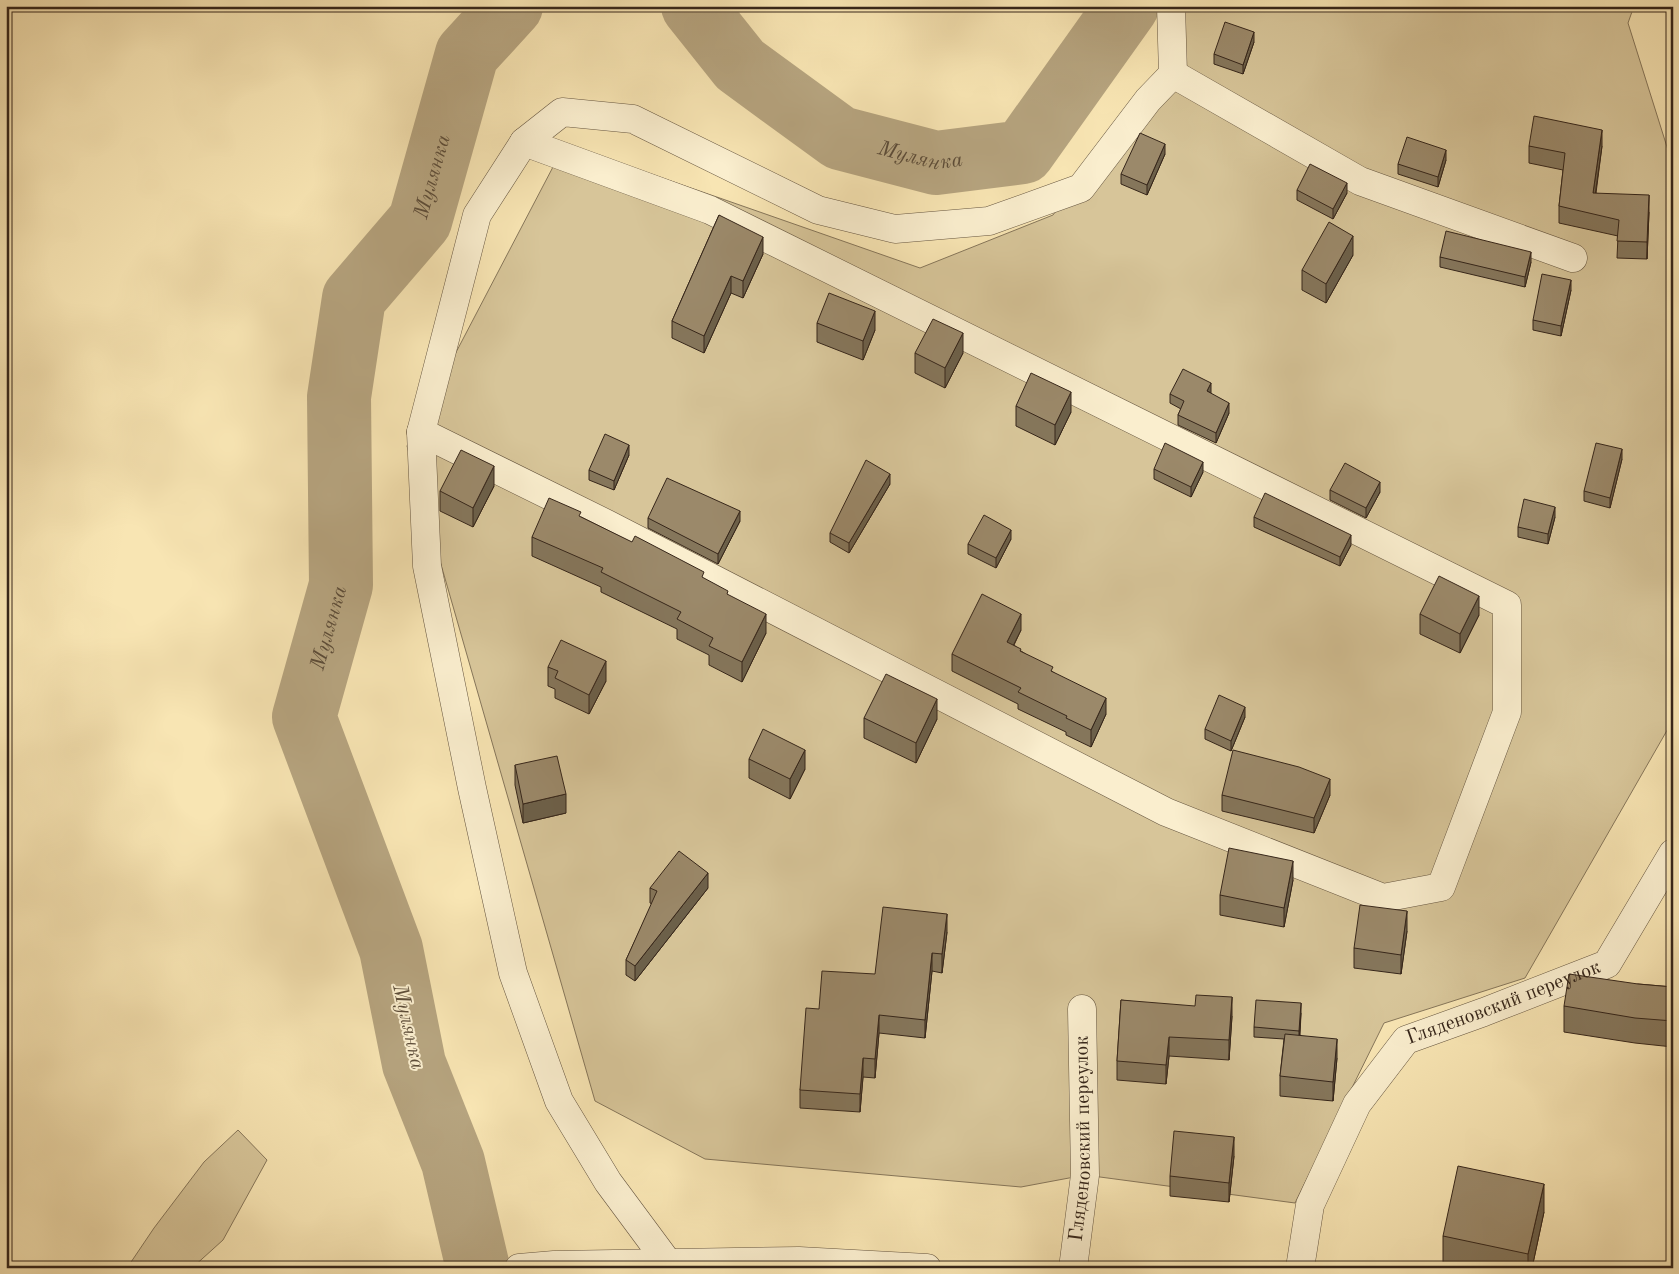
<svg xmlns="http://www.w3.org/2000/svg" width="1679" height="1274" viewBox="0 0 1679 1274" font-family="'Old Standard TT',serif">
	<rect width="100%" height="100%" fill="#f8e5b3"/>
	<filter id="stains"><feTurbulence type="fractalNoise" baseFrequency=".004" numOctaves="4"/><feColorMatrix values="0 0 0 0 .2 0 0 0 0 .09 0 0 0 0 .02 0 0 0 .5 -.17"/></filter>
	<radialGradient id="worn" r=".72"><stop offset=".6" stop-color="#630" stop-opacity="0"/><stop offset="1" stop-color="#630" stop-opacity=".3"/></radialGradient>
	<g fill="#d7c599" stroke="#86765a">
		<path d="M1177 6H1634L1628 23 1673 166V720L1525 978 1384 1023 1295 1203 1085 1175 1021 1187 705 1159 595 1101 407 446 565 144 920 268 1053 215 1178 50Z"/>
		<path d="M238 1130 267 1160 223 1240 192 1268H127L154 1228 204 1162Z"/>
	</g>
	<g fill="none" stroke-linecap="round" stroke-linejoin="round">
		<g stroke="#b6a47f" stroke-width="64">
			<path id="s1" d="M693 6 740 65 840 138 936 163 1023 152 1127 6"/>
			<path id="s2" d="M478 1268 453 1162 414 1064 391 949 304 717 341 585 339 397 354 298 420 221 467 54 511 6"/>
		</g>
		<defs>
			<g id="minor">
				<path d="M1173 74 1360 181 1573 258"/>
				<path d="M421 432 607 524 1166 812 1383 898 1441 887 1507 712V605L710 210 524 142"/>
				<path d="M668 1263 608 1182 559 1101 513 973 472 788 427 566 421 432 477 215 524 142 562 112 633 119 818 210 895 229 989 221 1081 188 1148 100 1173 74 1171 6"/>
				<path d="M519 1268 554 1265 799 1261 927 1268"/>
				<path id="s3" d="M1073 1268 1085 1175 1082 1009"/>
				<path id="s4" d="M1300 1268 1310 1205 1357 1104 1406 1040 1484 1012 1607 964 1673 853"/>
			</g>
		</defs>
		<use href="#minor" stroke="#665640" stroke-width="29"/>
		<use href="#minor" stroke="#faeece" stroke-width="28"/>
	</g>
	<g fill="#85765b" stroke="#36261a">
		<path d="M1254 42 1243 74 1214 64V54Z"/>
		<path d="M1529 146H1602L1596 193 1649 212 1647 259 1617 258 1618 236 1559 223V206L1563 170 1529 163Z"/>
		<path d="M1165 154 1147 195 1121 184V174Z"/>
		<path d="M1446 160 1438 187 1398 174V164Z"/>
		<path d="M1297 190 1347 193 1333 219 1297 200Z"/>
		<path d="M719 215 763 254 743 298 731 293 704 353 672 338V321Z"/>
		<path d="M1353 255 1326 303 1302 290V270Z"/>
		<path d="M1440 257 1531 262 1525 287 1440 267Z"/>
		<path d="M1571 290 1561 336 1533 330V320Z"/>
		<path d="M817 323 875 330 863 360 817 342Z"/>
		<path d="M915 353H963L945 388 915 373Z"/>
		<path d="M1211 393 1229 413 1216 443 1178 425V415L1181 409 1170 403V394Z"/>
		<path d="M1016 406 1071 412 1055 445 1016 426Z"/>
		<path d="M629 455 614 490 589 480V470Z"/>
		<path d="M1622 459 1610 508 1584 501V491Z"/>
		<path d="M1154 469 1203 472 1191 497 1154 479Z"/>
		<path d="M890 484 849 553 830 542V533Z"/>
		<path d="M494 486 473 527 440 511V491Z"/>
		<path d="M1330 490 1380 492 1366 518 1330 500Z"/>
		<path d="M581 517 704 579 728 595 766 633 742 682 709 665V655L677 639V629L601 592V587L532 556V537Z"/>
		<path d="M1254 517 1351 545 1340 566 1254 527Z"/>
		<path d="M1555 517 1548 544 1518 537V527Z"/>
		<path d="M648 518 740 521 718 564 648 528Z"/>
		<path d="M1011 539 996 568 968 554V544Z"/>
		<path d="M1420 614 1479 615 1460 653 1420 634Z"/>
		<path d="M1021 630 1014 645 1021 651 1053 672 1106 714 1091 747 1066 735V732L1018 709V704L952 671V654Z"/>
		<path d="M548 667 606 681 589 714 555 698V689L548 686Z"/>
		<path d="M1245 717 1231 751 1205 739V729Z"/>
		<path d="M864 718 937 719 916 763 864 738Z"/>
		<path d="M749 759 805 769 790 799 749 778Z"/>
		<path d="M515 765 566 813 523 823 515 785Z"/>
		<path d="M1222 795H1330L1314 833 1222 811Z"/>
		<path d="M1293 880 1284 927 1220 915V895Z"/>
		<path d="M650 888H708L635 981 626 975V960L652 904 650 903Z"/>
		<path d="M1407 931 1401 974 1354 968V948Z"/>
		<path d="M947 932 942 973 932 971 925 1038 879 1033 875 1078 863 1077 860 1112 800 1108V1090L819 1009Z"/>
		<path d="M1638 984 1673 987V1047L1635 1043 1564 1032V1006Z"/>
		<path d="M1121 1000 1232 1016 1229 1060 1169 1056 1166 1084 1117 1080V1061Z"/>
		<path d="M1301 1013 1300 1035 1337 1058 1333 1101 1280 1096V1076L1284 1039 1254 1037V1027Z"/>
		<path d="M1234 1156 1229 1202 1170 1196V1176Z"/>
		<path d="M1544 1212 1532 1268H1458L1443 1264V1236Z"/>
	</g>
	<g fill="#6c604a" stroke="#36261a">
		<path d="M1254 32V42L1243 74V65Z"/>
		<path d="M1602 130V146L1593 210V193Z"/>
		<path d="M1165 144V154L1147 195V185Z"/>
		<path d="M1446 150V160L1438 187V177Z"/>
		<path d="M1347 183V193L1333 219V209Z"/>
		<path d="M1649 195V212L1647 259V242Z"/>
		<path d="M1353 236V255L1326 303V284Z"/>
		<path d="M763 237V254L743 298V281Z"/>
		<path d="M1531 252V262L1525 287V277Z"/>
		<path d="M731 276V293L704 353V336Z"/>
		<path d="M1571 280V290L1561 336V326Z"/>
		<path d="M875 311V330L863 360V341Z"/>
		<path d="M963 333V353L945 388V368Z"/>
		<path d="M1211 383V393L1207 391Z"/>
		<path d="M1071 392V412L1055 445V425Z"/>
		<path d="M1229 403V413L1216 443V433Z"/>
		<path d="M629 445V455L614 490V481Z"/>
		<path d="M1622 449V459L1610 508V498Z"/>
		<path d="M1203 462V472L1191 497V487Z"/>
		<path d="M494 466V486L473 527V508Z"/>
		<path d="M890 474V484L849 553V543Z"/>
		<path d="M1380 482V492L1366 518V508Z"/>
		<path d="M1555 507V517L1548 544V534Z"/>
		<path d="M740 511V521L718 564V554Z"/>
		<path d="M1011 530V539L996 568V558Z"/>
		<path d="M1351 535V545L1340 566V557Z"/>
		<path d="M1479 596V615L1460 653V634Z"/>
		<path d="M766 614V633L742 682V662Z"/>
		<path d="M1021 614V630L1007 658V642Z"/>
		<path d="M606 661V681L589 714V695Z"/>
		<path d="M1106 698V714L1091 747V730Z"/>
		<path d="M937 699V719L916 763V743Z"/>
		<path d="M1245 707V717L1231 751V741Z"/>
		<path d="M805 750V769L790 799V779Z"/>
		<path d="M1330 779V795L1314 833V818Z"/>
		<path d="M566 794V813L523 823V804Z"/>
		<path d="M1293 861V880L1284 927V908Z"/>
		<path d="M708 873V888L635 981V966Z"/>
		<path d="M1407 911V931L1401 974V955Z"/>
		<path d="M947 914V932L942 973V954Z"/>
		<path d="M932 953V971L925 1038V1020Z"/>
		<path d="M1232 997V1016L1229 1060V1040Z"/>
		<path d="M1301 1003V1013L1299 1041V1031Z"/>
		<path d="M879 1015V1033L875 1078V1059Z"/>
		<path d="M1169 1037V1056L1166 1084V1065Z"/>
		<path d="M1337 1039V1058L1333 1101V1082Z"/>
		<path d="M863 1058V1077L860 1112V1094Z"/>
		<path d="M1234 1137V1156L1229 1202V1183Z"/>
		<path d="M1544 1184V1212L1532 1268H1528V1254Z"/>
	</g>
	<g fill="#9b896a" stroke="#36261a">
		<path d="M1225 22 1254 32 1243 65 1214 54Z"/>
		<path d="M1534 116 1602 130 1593 193 1649 195 1647 242 1617 241 1619 220 1559 206 1565 153 1529 146Z"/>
		<path d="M1140 133 1165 144 1147 185 1121 174Z"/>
		<path d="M1407 137 1446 150 1438 177 1398 164Z"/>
		<path d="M1310 164 1347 183 1333 209 1297 190Z"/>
		<path d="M719 215 763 237 743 281 731 276 704 336 672 321Z"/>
		<path d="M1329 222 1353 236 1326 284 1302 270Z"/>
		<path d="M1446 231 1531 252 1525 277 1440 257Z"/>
		<path d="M1542 274 1571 280 1561 326 1533 320Z"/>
		<path d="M829 293 875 311 863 341 817 323Z"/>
		<path d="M933 319 963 333 945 368 915 353Z"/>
		<path d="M1183 369 1211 383 1207 391 1229 403 1216 433 1178 415 1184 401 1170 394Z"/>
		<path d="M1031 373 1071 392 1055 425 1016 406Z"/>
		<path d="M605 434 629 445 614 481 589 470Z"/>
		<path d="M1165 443 1203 462 1191 487 1154 469Z"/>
		<path d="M1596 443 1622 449 1610 498 1584 491Z"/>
		<path d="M461 450 494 466 473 508 440 491Z"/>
		<path d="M866 460 890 474 849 543 830 533Z"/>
		<path d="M1345 463 1380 482 1366 508 1330 490Z"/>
		<path d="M667 478 740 511 718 554 648 518Z"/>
		<path d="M1265 493 1351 535 1340 557 1254 517Z"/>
		<path d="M549 498 581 512 579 516 632 542 635 536 704 572 702 577 728 591 727 594 766 614 742 662 709 646 713 638 677 619 681 612 601 572 603 568 532 537Z"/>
		<path d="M1524 499 1555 507 1548 534 1518 527Z"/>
		<path d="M984 515 1011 530 996 558 968 544Z"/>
		<path d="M1439 576 1479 596 1460 634 1420 614Z"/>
		<path d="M982 594 1021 614 1007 642 1021 649 1020 651 1053 667 1051 671 1106 698 1091 730 1066 718 1067 716 1018 692 1021 688 952 654Z"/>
		<path d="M561 640 606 661 589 695 555 678 558 671 548 667Z"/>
		<path d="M886 674 937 699 916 743 864 718Z"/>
		<path d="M1219 695 1245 707 1231 741 1205 729Z"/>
		<path d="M763 729 805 750 790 779 749 759Z"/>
		<path d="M1233 750 1299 767 1330 779 1314 818 1222 795Z"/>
		<path d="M557 756 566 794 523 804 515 765Z"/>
		<path d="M1229 848 1293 861 1284 908 1220 895Z"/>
		<path d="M679 851 708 873 635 966 626 960 657 891 650 888Z"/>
		<path d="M1360 905 1407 911 1401 955 1354 948Z"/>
		<path d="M883 907 947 914 942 954 932 953 925 1020 879 1015 875 1059 863 1058 860 1094 800 1090 806 1008 819 1009 822 971 875 974Z"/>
		<path d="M1569 974 1638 984 1673 987V1021L1635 1018 1564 1006Z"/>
		<path d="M1196 995 1232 997 1229 1040 1169 1037 1166 1065 1117 1061 1121 1000 1195 1006Z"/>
		<path d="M1256 1000 1301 1003 1299 1031 1254 1027Z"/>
		<path d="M1285 1034 1337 1039 1333 1082 1280 1076Z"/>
		<path d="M1174 1131 1234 1137 1229 1183 1170 1176Z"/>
		<path d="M1458 1166 1544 1184 1528 1254 1443 1236Z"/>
	</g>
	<g text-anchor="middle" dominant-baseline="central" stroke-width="4" stroke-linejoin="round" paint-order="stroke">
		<g font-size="20" fill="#36261a" stroke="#faeece">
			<text stroke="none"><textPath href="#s4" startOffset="360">Гляденовский переулок</textPath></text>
			<text stroke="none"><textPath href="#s3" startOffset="130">Гляденовский переулок</textPath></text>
		</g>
		<g font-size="21" font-style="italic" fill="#5c4c38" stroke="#faeece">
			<text stroke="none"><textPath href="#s1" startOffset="282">Мулянка</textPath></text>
			<text stroke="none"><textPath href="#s2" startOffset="1152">Мулянка</textPath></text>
			<text stroke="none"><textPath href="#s2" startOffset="672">Мулянка</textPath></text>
			<text transform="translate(408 1027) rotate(77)">Мулянка</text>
		</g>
	</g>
	<rect width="1679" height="1274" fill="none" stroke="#f8e5b3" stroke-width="25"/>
	<rect x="8" y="8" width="1664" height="1259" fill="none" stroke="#36261a" stroke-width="2.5"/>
	<rect x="12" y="12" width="1654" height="1249" fill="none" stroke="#36261a"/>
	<rect width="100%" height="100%" filter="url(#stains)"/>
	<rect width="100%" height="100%" fill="url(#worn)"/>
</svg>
